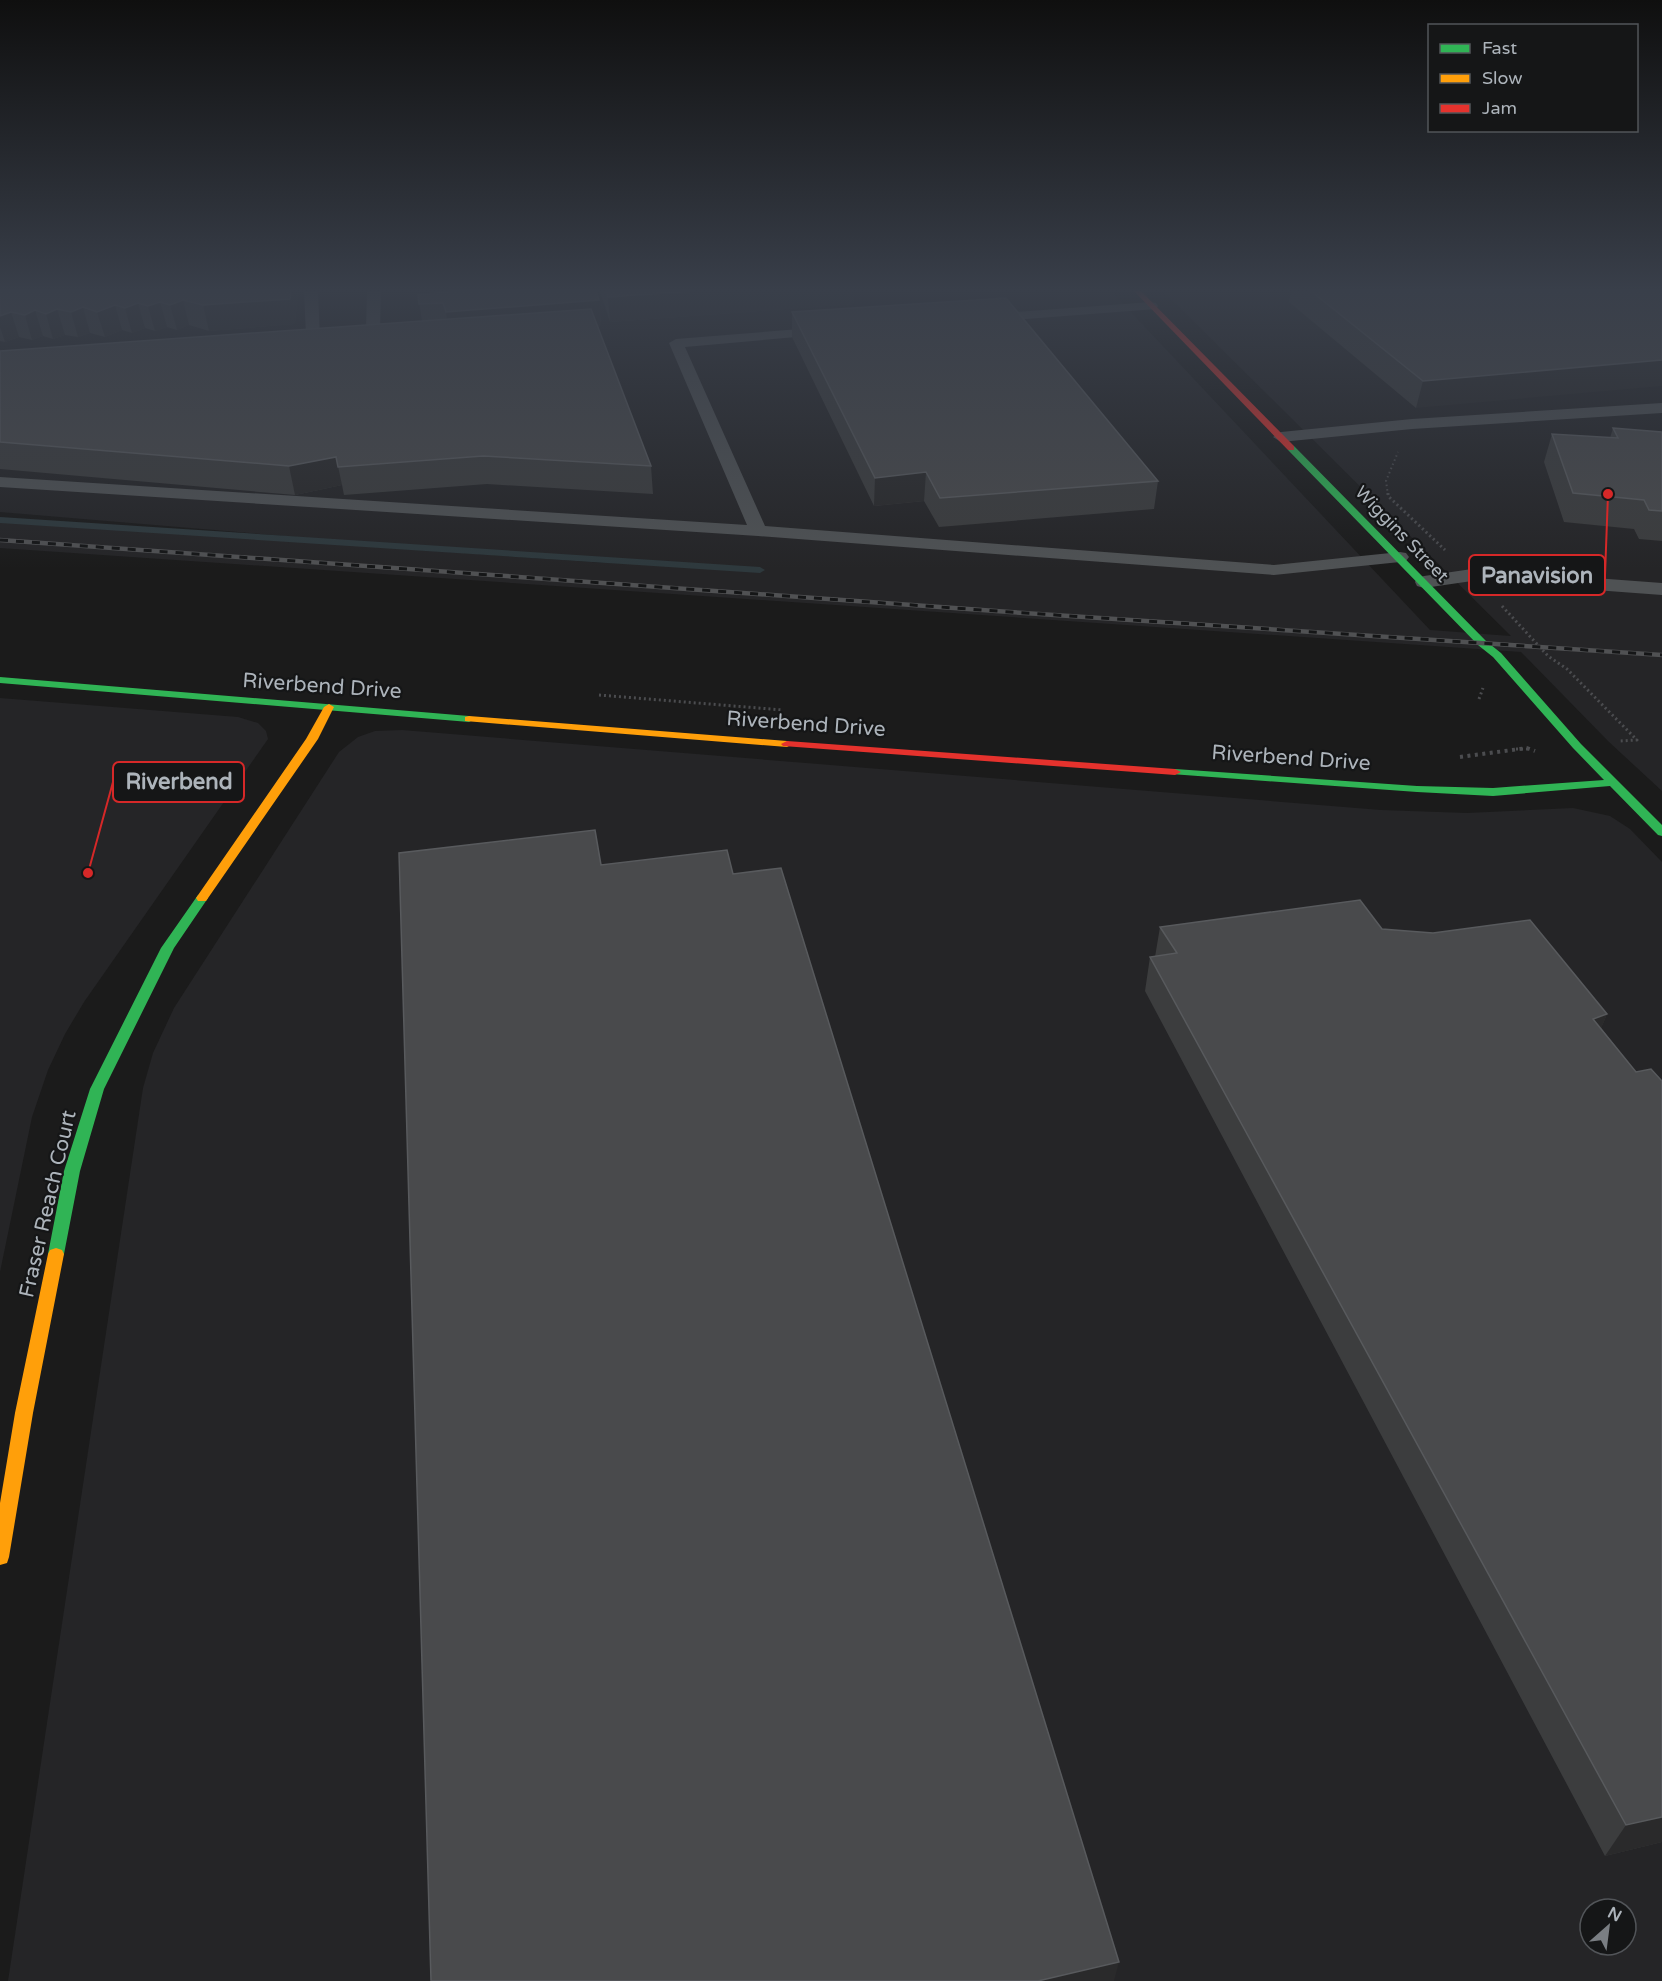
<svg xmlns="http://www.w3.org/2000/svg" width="1662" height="1981" viewBox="0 0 1662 1981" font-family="'Varela Round',sans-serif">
	<rect width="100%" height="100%" fill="#1b1b1b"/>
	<g fill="#252527" fill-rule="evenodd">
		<path d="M0 291H1111L1430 630 1511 636 1163 291H1662V791L1609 742 1521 652 0 548V521L606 563 0 512Z"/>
		<path d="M0 698 238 717 258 723 266 731 268 739 84 1002 65 1034 48 1070 32 1117 0 1272Z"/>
		<path d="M402 730 1381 810 1467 813 1573 808 1610 816 1630 829 1662 862V1981H8L143 1088 153 1053 174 1008 339 752 358 737 375 731ZM1590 1909H1626V1945H1590Z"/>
	</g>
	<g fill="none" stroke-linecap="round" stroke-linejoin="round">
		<path fill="#2e393d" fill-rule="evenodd" d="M0 517 760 567 765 570 760 573 0 523Z"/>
		<path stroke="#4b4c4f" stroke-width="2" stroke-dasharray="1.5 3" stroke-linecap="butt" d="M1388 495 1386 481 1398 452"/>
		<g stroke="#4b4c4f" stroke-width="3" stroke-dasharray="2 3" stroke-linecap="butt">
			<path d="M1388 493V496L1445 550"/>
			<path d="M1502 606 1548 656 1567 669 1637 740 1620 741"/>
			<path d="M599 695 783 710"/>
			<path d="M1479 699 1483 688"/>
			<path d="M1516 749H1531"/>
		</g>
		<path stroke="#4b4c4f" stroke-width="4" stroke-dasharray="3 4.5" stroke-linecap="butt" d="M1460 757 1527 748 1535 751"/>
		<g fill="#4f5254" fill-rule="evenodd">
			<path d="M304 291H318L320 339 313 343 285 344 283 341 285 338 306 335Z"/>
			<path d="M367 291H381L380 330 373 334 366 330Z"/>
			<path d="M1151 302 1156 303 1158 306 1156 309 987 322 980 318 987 314Z"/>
			<path d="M825 327 832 331 830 334 685 347 765 526 1274 565 1400 552 1406 553 1409 557 1406 561 1400 562 1274 575 758 536 0 487V477L747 525 669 343 676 339Z"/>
			<path d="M1662 403V413L1412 429 1281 442 1273 437 1281 432 1412 419Z"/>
			<path d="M1472 569 1662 583V595L1472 581 1424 588 1417 586 1415 582 1417 578 1424 576Z"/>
		</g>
		<g fill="#30b455" fill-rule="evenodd">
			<path d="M1288 446H1294L1486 641 1501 653 1581 744 1662 825V836L1658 835 1610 786 1493 796 1417 792 1171 774V770L1175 769 1417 786 1493 788 1604 780 1573 748 1493 657 1478 645 1288 450Z"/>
			<path d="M0 677 469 716 475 719 469 722 0 683Z"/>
			<path d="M202 894 208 898 174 948 104 1089 80 1171 64 1254 62 1258 56 1260 50 1258 48 1254 64 1171 90 1089 161 948 198 895Z"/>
		</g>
		<g fill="#ff9f0a" fill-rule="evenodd">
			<path d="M329 704 334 707 318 739 206 901H198L196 898 306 739 324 707Z"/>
			<path d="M469 716 787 741 793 744 787 747 465 721V717Z"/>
			<path d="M56 1248 62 1250 64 1254 33 1413 9 1557 7 1563 0 1565V1503L15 1413 48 1254 50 1250Z"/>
		</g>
		<g fill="#e5322d" fill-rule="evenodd">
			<path d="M1134 291H1141L1294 446V450H1288Z"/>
			<path d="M787 741 1175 769 1181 772 1175 775 783 746 781 744Z"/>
		</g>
		<defs>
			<path id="rail" d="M0 540 1010 612 1662 655"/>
		</defs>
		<use href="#rail" stroke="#505153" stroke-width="4.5"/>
		<use href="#rail" stroke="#151617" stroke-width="3" stroke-dasharray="8" stroke-linecap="butt"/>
	</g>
	<g fill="#3c3d3e">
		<path d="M0 291H298L295 324 209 331 189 325 177 330 167 327 155 331 145 328 132 333 122 330 105 337 90 333 78 337 65 335 53 339 43 336 32 340 19 337 5 342 0 341Z"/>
		<path d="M440 291H596L599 300 601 325 597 326 651 466 653 494 487 484 344 495 342 485 295 495 0 469V351L422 321 418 295 441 293Z"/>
		<path d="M600 291H854V304L610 322Z"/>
		<path d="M1291 291H1662L1416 408 1289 302Z"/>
		<path d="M792 312 1158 481 1154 509 939 527 924 501 874 506 792 337Z"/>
		<path d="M1613 428 1662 432V541L1639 539 1634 529 1564 522 1544 462 1552 434 1610 438Z"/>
		<path d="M1160 927 1382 929 1607 1014 1601 1028 1636 1072 1662 1842 1605 1856 1145 991 1150 957H1155Z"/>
	</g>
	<g fill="#2a2a2b">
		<path d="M291 291H298L295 324 209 331 203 305Z"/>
		<path d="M695 291H854V304L610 322 608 297Z"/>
		<path d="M183 300 189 325 177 330 170 305Z"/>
		<path d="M599 300 601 325 449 338 446 312Z"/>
		<path d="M160 302 167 327 155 331 148 306Z"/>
		<path d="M138 303 145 328 132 333 125 308Z"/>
		<path d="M115 305 122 330 105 337 97 312Z"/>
		<path d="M83 307 90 333 78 337 71 312Z"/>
		<path d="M57 309 65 335 53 339 46 314Z"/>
		<path d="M35 310 43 336 32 340 25 315Z"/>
		<path d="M11 312 19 337 5 342 0 327V316Z"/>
		<path d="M1662 360V386L1416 408 1423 381Z"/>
		<path d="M336 457 342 485 295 495 289 466Z"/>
		<path d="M926 472 924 501 874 506 875 478Z"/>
		<path d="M1607 1014 1593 1048V1019Z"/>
		<path d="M1662 1817V1842L1605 1856 1626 1825Z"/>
		<path d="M1119 1962 1114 1981H1038Z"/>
	</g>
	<g fill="#494a4c" stroke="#585a5d" stroke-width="1.5">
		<path d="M0 291H291L290 299 203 305 183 300 170 305 160 302 148 306 138 303 125 308 115 305 97 312 83 307 71 312 57 309 46 314 35 310 25 315 11 312 0 316Z"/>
		<path d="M455 291H596L599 300 446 312 443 303 419 304 418 295Z"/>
		<path d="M606 291H695L608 297Z"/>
		<path d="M1311 291H1662V360L1423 381Z"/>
		<path d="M1006 298 1158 481 940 498 926 472 875 478 792 312Z"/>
		<path d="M591 309 651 466 483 456 338 467 336 457 289 466 0 442V351Z"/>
		<path d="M1613 428 1662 432V511L1649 510 1644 500 1573 493 1552 434 1618 438Z"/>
		<path d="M595 830 601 865 727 850 733 874 781 868 1119 1962 1038 1981H431L399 853Z"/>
		<path d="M1360 900 1382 929 1433 933 1530 920 1607 1014 1593 1019 1636 1072 1651 1069 1662 1081V1817L1626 1825 1150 957 1177 953 1160 927Z"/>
	</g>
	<linearGradient id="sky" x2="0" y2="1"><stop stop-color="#0f0f0f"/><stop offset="0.51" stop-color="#393f4a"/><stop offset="1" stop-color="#393f4a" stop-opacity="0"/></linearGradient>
	<rect width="1662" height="569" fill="url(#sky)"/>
	<g text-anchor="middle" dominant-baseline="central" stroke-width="4.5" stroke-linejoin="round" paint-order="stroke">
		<g font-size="18" fill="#adb4bb" stroke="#151617">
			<text transform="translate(1402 534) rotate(46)">Wiggins Street</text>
		</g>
		<g font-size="21" fill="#adb4bb" stroke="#151617">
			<text transform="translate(322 686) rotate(4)">Riverbend Drive</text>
			<text transform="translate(806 724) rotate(4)">Riverbend Drive</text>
			<text transform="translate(1291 758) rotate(4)">Riverbend Drive</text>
			<text transform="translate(48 1204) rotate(-77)">Fraser Reach Court</text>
		</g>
	</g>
	<path fill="none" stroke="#d62828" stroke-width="2" d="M1608 494L1605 575M88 873L113 782"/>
	<g fill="#d62828" stroke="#151617" stroke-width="2">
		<circle cx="1608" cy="494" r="6"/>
		<circle cx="88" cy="873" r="6"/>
	</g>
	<g fill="#151617" stroke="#d62828" stroke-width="2">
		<rect x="1469" y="555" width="136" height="40" rx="6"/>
		<rect x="113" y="762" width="131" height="40" rx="6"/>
	</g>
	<g font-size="22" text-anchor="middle" font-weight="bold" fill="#adb4bb">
		<text x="1537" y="583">Panavision</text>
		<text x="179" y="789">Riverbend</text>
	</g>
	<rect x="1428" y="24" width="210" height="108" fill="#151617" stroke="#525559" stroke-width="1.5"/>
	<rect x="1440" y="44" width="30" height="9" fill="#30b455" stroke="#525559" stroke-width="1.5"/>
	<text x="1482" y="54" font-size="18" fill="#adb4bb">Fast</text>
	<rect x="1440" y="74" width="30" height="9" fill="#ff9f0a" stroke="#525559" stroke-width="1.5"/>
	<text x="1482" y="84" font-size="18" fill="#adb4bb">Slow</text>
	<rect x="1440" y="104" width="30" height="9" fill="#e5322d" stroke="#525559" stroke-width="1.5"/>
	<text x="1482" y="114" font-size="18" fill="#adb4bb">Jam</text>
	<g transform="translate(1608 1927) rotate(28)"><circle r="28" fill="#151617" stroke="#525559" stroke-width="1.5"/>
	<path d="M0-4.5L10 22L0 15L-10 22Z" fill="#7a7e83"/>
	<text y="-9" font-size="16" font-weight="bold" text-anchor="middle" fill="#adb4bb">N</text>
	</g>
</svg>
